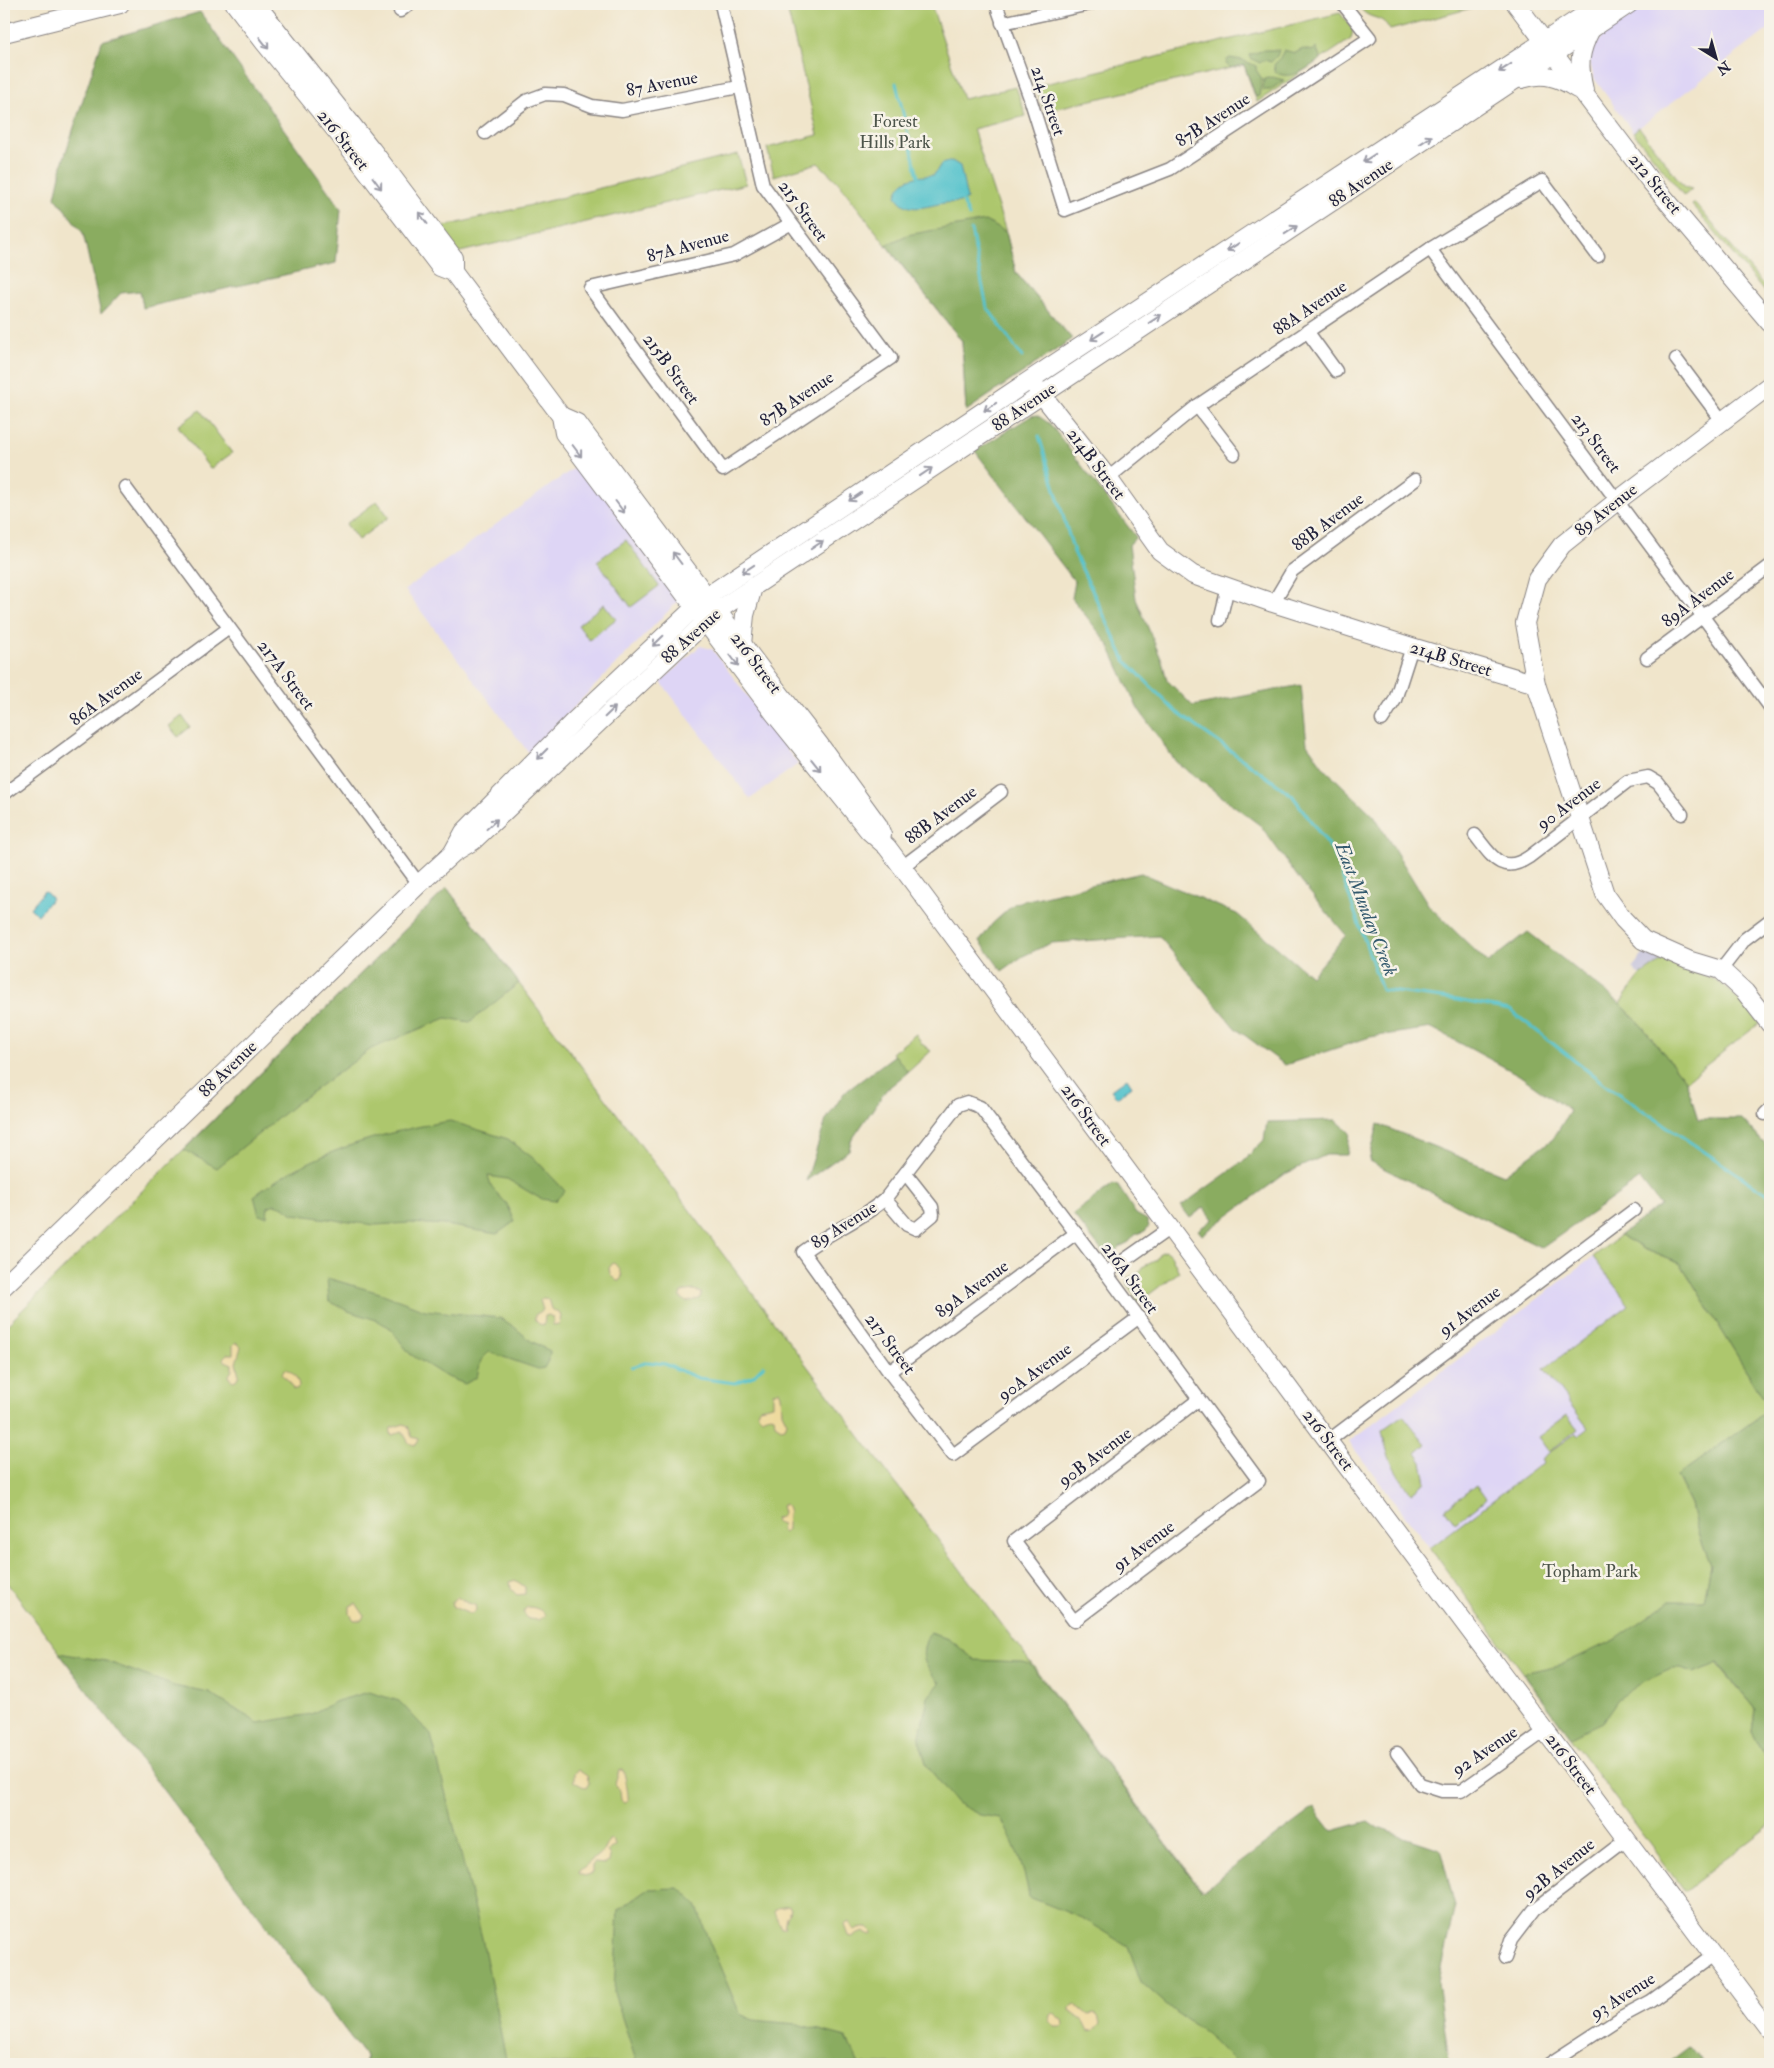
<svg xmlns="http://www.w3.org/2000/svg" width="1774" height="2068" viewBox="0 0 1774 2068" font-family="'IM FELL Double Pica',serif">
	<rect width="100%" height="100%" fill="#f7f3e8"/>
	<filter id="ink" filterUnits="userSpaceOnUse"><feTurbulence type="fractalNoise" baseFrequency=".02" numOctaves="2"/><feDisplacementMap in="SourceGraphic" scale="10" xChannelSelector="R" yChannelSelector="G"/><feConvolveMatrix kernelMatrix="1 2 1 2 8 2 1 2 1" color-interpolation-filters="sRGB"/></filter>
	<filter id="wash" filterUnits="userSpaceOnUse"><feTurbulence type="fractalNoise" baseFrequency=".0096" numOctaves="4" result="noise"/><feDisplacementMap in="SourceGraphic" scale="20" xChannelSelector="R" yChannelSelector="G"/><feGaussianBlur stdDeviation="1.12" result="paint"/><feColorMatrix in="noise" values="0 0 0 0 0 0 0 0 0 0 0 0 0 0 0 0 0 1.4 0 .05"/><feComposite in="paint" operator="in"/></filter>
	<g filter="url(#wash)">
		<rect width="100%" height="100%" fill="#f0e5cb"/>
		<g fill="#ded5f5">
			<path d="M1650 4H1770V28L1633 132 1594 78 1589 59 1592 49 1603 35Z"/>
			<path d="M581 463 680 599 529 753 405 590Z"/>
			<path d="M700 646 712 649 798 764 750 799 661 682Z"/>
			<path d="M1593 1257 1629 1305 1544 1369 1588 1428 1430 1548 1349 1442Z"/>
		</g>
		<path fill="#c3c1db" d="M1646 951 1663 960 1640 976 1632 968Z"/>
		<g fill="#adc76d" stroke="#687454">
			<path d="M786 4H931L963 99 1016 87 1026 116 973 129 1006 232 1016 273 1072 339 966 411 962 341 906 271 838 182 818 163 774 176 767 148 818 135Z"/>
			<path d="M1376 4H1486L1390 30C1381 13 1371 22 1360 8Z"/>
			<path d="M1340 13 1353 30 1351 39 1257 102 1244 65 1044 111 1036 86Z"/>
			<path d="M1639 127 1684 187 1692 189 1684 196 1633 132Z"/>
			<path d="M738 154 746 184 456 253 438 228Z"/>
			<path d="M1695 203 1770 293V299L1692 205Z"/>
			<path d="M200 410 232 453 210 469 178 426Z"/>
			<path d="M377 501 389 517 358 540 346 524Z"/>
			<path d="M626 540 659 586 631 607 597 561Z"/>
			<path d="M604 604 616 619 589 640 578 625Z"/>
			<path d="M182 716 190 727 178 737 169 726Z"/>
			<path d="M447 888 1333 2064H365V2056L4 1579V1328Z"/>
			<path d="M1663 960 1713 979 1730 991 1760 1023 1686 1081 1641 1025 1620 1003 1640 976Z"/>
			<path d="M916 1034 922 1044 931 1051 908 1072 892 1053Z"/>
			<path d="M1620 1235 1644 1249 1681 1264 1770 1409 1677 1476 1691 1504 1696 1526 1711 1565 1700 1624 1716 1663 1755 1709 1752 1732 1763 1751 1770 1769V1825L1684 1891 1430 1548 1543 1462 1541 1459 1576 1433 1578 1436 1588 1428 1544 1369 1629 1305 1593 1257Z"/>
			<path d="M1165 1251 1171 1255 1179 1272 1139 1302 1127 1284V1278L1139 1273 1144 1266 1155 1261 1160 1253Z"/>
			<path d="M1403 1415 1426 1444 1416 1453 1422 1462 1426 1482 1411 1493C1393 1468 1388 1460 1382 1430Z"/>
			<path d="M1567 1415 1578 1429 1549 1452 1538 1437Z"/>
			<path d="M1476 1485 1486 1499 1455 1523 1445 1509Z"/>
		</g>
		<g fill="#8aac60" stroke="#56674e">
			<path d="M200 12 341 209 336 263 143 308 140 291 121 293 101 314 83 233 55 197 63 161 102 41Z"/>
			<path d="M1316 48 1321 59C1309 67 1291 82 1275 72L1274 65 1280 58 1284 50 1295 53 1303 49 1312 51Z"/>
			<path d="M1264 50H1279L1277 56 1271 62 1264 60 1260 63 1250 58 1249 55Z"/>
			<path d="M1230 58 1242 60 1256 66V70L1262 79 1259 96 1256 97 1244 65 1230 68 1226 64 1227 60Z"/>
			<path d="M1272 77 1284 80 1270 90H1263L1264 79Z"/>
			<path d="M985 221 1006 232 1016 273 1072 339 966 411 962 341 886 245 907 235Z"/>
			<path d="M1037 415 1050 424 1136 537 1129 545 1136 599 1162 661 1167 680 1193 706 1301 685 1307 744 1325 769 1374 816 1429 906 1488 963 1528 932 1620 1003 1641 1025 1686 1081 1698 1119H1742L1770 1150V1769L1763 1751 1752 1732 1755 1709 1717 1663 1694 1673 1681 1669H1671L1643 1682 1618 1699 1602 1722 1570 1737 1523 1673 1563 1664 1618 1638 1670 1601H1704L1711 1565 1696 1526 1691 1504 1677 1476 1770 1409 1681 1264 1644 1249 1620 1235 1660 1205 1640 1179 1542 1248 1369 1161 1378 1124 1504 1175 1553 1139 1570 1111 1519 1075 1432 1028 1370 1037 1285 1065 1235 1028 1159 936 1051 943 1023 956 1002 971 980 941 992 924 1015 903 1141 873 1237 914 1311 976 1346 935 1302 883 1261 826 1176 762 1137 707 1108 644 1072 598 1075 582 975 451 1031 416Z"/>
			<path d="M447 888 519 983 470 1022 446 1018 371 1049 294 1105 217 1168 184 1150Z"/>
			<path d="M895 1055 908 1072 886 1090 851 1141 849 1150 806 1181 826 1120 844 1093Z"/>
			<path d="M1336 1120 1350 1133 1347 1155H1326L1285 1174 1202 1235 1198 1230 1213 1219 1204 1207 1190 1218 1181 1206 1241 1163 1264 1140 1267 1122Z"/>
			<path d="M450 1121 508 1139 537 1161 565 1191 555 1201 541 1199 507 1179 488 1176 492 1188 507 1204 515 1221 497 1234 446 1225 409 1223 375 1225 342 1221 293 1214 284 1207 275 1204 268 1207 267 1216 259 1215 254 1196C310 1153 381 1132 450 1121Z"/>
			<path d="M1113 1184 1118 1186 1136 1214 1147 1220 1149 1226 1145 1231 1135 1235 1129 1242 1121 1246 1112 1256 1105 1255 1073 1214Z"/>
			<path d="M327 1278 380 1293 425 1310 500 1318 513 1326 531 1341 550 1351 549 1359 544 1368 538 1369 489 1352 481 1360 477 1377 465 1384 445 1376 410 1354 389 1327 376 1320 348 1311 329 1301Z"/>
			<path d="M929 1633 949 1639 975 1660 1023 1662 1030 1664 1202 1891 1314 1808 1332 1831 1368 1821 1378 1828 1440 1849 1455 1906 1438 1981 1449 2060 1445 2064H1236L1206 2033 1175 2012 1141 1982 1128 1946 1084 1919 1029 1897C1025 1868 1014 1844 1001 1818L980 1815 957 1803 927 1766 919 1740 928 1697 940 1683C924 1664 918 1659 929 1633Z"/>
			<path d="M59 1653 106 1661 174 1686 209 1693 258 1723 311 1714 337 1701 369 1692 399 1701 431 1735 482 1938 507 2064H365V2056Z"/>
			<path d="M679 1888 696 1904 707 1936 740 2014 753 2020 797 2024 846 2037 859 2064H637L614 1993 618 1910 648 1889Z"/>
			<path d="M1690 2046 1705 2064H1666Z"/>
		</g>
		<g fill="#eeda9e" stroke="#887e6c">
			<path d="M613 1263C618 1265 621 1271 622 1277L619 1281H617L610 1274 609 1268Z"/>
			<path d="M694 1290 701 1292V1295L699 1299 686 1302 680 1297 681 1292Z"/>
			<path d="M543 1298 548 1299 551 1309 559 1313 561 1316 559 1324 553 1325V1318L549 1315 545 1316 544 1325 539 1324 535 1320V1315L543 1310 540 1300Z"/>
			<path d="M236 1342 241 1347 236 1363 239 1375 236 1380 233 1381 228 1377 232 1370V1364L225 1361 223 1358 227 1354H233V1345Z"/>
			<path d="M284 1369C292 1370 299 1379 299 1387L297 1389H293L290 1382 282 1375Z"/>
			<path d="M779 1390 781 1395 782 1412 787 1422 785 1427 781 1428 775 1424 774 1416 770 1415 762 1418 757 1413 759 1408 773 1405V1393Z"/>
			<path d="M404 1424 408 1426 412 1437 419 1439 417 1444 414 1445 409 1443 402 1431 393 1435 390 1434 391 1428Z"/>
			<path d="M785 1504C792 1510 786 1521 787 1530L784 1533 781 1530 782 1524 776 1522 775 1519 782 1516 783 1513 781 1506Z"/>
			<path d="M515 1580 525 1587V1594L517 1595 511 1589 510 1582Z"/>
			<path d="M457 1597 467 1603 475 1605 476 1610 474 1613 470 1614 453 1607 452 1601Z"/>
			<path d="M356 1603 364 1615 362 1620H354L350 1614V1606Z"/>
			<path d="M527 1607C534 1607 542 1609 545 1616L538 1620 528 1619 523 1612Z"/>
			<path d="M578 1770 587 1776 589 1783 586 1788 574 1782V1773Z"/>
			<path d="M623 1770C625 1774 629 1797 628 1800L624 1802 621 1800 620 1791 615 1784 619 1771Z"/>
			<path d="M613 1839 615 1846 607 1851 610 1856 609 1862 605 1864 594 1863 592 1866V1873L584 1876 580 1874 579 1871 603 1851 609 1840Z"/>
			<path d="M789 1906 791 1909 786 1916 784 1928H781L774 1912 777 1908Z"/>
			<path d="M849 1922 854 1930 868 1927 873 1932 871 1935 863 1932 852 1937 848 1936 844 1925Z"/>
			<path d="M1076 2005 1088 2015 1095 2014 1098 2016 1100 2023 1094 2030 1088 2031 1083 2021 1070 2011V2008Z"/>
			<path d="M1054 2013 1063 2020 1064 2025 1062 2027H1055L1049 2021 1050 2014Z"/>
		</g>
		<g fill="#56c3cc" stroke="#3c7284">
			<path d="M952 161 960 166 967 199C960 204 952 202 944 203 925 206 908 215 896 196 901 176 916 177 934 175L941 164Z"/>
			<path d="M44 891 52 898 38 915 30 908Z"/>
			<path d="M1127 1078 1132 1086 1117 1097 1111 1090Z"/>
		</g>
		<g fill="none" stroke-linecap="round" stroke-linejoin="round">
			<g stroke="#56c3cc" stroke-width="3">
				<path d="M896 83 918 177"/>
				<path d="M963 202 969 216"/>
				<path d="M971 230 987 307 1022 357"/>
				<path d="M1039 436 1074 552 1125 660 1175 711 1292 795 1334 853 1382 990 1457 1000 1510 1010 1607 1086 1770 1196"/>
				<path d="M632 1367 648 1362 665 1364 698 1378 735 1383 753 1376 764 1365"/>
			</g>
		</g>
	</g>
	<g filter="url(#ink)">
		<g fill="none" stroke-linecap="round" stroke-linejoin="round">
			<defs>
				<g id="street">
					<path d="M721 4 763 185 891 358 723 470 590 288 734 255 790 224"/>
					<path d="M996 4 1030 98 1065 210 1170 169 1370 38 1343 4"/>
					<path d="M400 11 409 4"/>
					<path d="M1002 23 1090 4"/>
					<path d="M485 133 526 101 545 94 564 95 592 106 622 110 739 87"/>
					<path d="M1430 249 1770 707"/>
					<path d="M1307 331 1336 371"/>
					<path d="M1676 359 1723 422"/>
					<path d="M1197 406 1234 454"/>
					<path d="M1108 478 1197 406 1430 249 1542 181 1598 256"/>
					<path d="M125 487 419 884"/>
					<path d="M1273 603 1292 571 1415 480"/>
					<path d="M1220 620 1228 587"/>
					<path d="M1647 658 1770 566"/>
					<path d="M1382 720 1395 700 1412 647"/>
					<path d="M4 794 229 628"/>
					<path d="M1475 835C1491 855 1501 876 1529 857L1628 781 1648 777 1658 783 1682 814"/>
					<path d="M902 867 1001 792"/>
					<path d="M1721 970 1745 939 1770 920"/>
					<path d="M1765 1114 1770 1109"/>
					<path d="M885 1199 907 1225 916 1229 933 1215 932 1207 906 1174"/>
					<path d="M1106 1273 1170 1228"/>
					<path d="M1138 1318 953 1455 889 1372 803 1252C829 1232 861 1220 885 1199L958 1105 967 1102 980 1107 1106 1273 1259 1481 1074 1621 1014 1541 1198 1400"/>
					<path d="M889 1372 1076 1233"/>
					<path d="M1328 1441 1634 1210"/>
					<path d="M1397 1753 1420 1784 1442 1791H1461L1545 1731"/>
					<path d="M1505 1958 1511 1940 1534 1910 1627 1839"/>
					<path d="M1549 2064 1621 2017 1651 2001 1714 1955"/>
				</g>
				<g id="secondary">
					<path d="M235 4 264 42 342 138 440 267 453 272 561 416 564 433 774 713 869 831 887 847 902 867 1328 1441 1770 2031"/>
					<path d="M256 4 372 150 453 257V272"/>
					<path d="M1516 4 1651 182 1770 323"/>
					<path d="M4 33 120 4"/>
					<path d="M1522 79C1544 72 1559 77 1577 89"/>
					<path d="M1584 90C1578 65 1579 52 1591 29"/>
					<path d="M1770 385 1617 501 1562 545 1537 579 1525 623 1536 684 1605 894 1623 919 1643 940 1688 960 1721 970 1745 992 1770 1024"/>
					<path d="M1035 386 1108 478 1160 551 1193 575 1273 603 1412 647 1536 684"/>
					<path d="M561 416 577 423 766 676 819 744 878 825 882 835"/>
					<path d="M742 644 745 615 753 587"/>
					<path d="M453 852 464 832 573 722 706 597 1048 368 1601 4"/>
					<path d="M4 1286 419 884 453 853 473 841 717 611 1629 4"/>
				</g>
			</defs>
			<use href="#street" stroke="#898483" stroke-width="15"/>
			<use href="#secondary" stroke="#898483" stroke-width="20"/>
			<use href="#street" stroke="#fff" stroke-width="12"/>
			<use href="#secondary" stroke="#fff" stroke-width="18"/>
		</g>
		<defs><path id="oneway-shaft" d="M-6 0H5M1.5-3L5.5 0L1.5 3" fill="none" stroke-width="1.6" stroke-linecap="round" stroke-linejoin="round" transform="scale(1.25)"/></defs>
		<g stroke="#9c9ca7">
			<use href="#oneway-shaft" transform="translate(264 43) rotate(52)"/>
			<use href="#oneway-shaft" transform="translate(1505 68) rotate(147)"/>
			<use href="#oneway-shaft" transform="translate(1426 140) rotate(-34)"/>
			<use href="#oneway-shaft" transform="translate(1369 158) rotate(147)"/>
			<use href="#oneway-shaft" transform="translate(377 183) rotate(53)"/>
			<use href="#oneway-shaft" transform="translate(423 218) rotate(-127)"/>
			<use href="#oneway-shaft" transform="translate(1291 230) rotate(-33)"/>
			<use href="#oneway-shaft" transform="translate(1233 247) rotate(147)"/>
			<use href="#oneway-shaft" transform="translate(1155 319) rotate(-33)"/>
			<use href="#oneway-shaft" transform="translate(1097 336) rotate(147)"/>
			<use href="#oneway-shaft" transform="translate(990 407) rotate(146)"/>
			<use href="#oneway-shaft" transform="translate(577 451) rotate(53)"/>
			<use href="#oneway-shaft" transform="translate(926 472) rotate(-34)"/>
			<use href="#oneway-shaft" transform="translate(855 497) rotate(146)"/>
			<use href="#oneway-shaft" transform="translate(620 507) rotate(53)"/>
			<use href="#oneway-shaft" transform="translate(817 545) rotate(-34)"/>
			<use href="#oneway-shaft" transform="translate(677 558) rotate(-127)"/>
			<use href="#oneway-shaft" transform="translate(748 569) rotate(146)"/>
			<use href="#oneway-shaft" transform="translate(658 641) rotate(136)"/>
			<use href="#oneway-shaft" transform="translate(734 660) rotate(53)"/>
			<use href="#oneway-shaft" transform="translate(610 712) rotate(-44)"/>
			<use href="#oneway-shaft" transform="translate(542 754) rotate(135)"/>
			<use href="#oneway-shaft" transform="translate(816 765) rotate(51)"/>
			<use href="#oneway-shaft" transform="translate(492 824) rotate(-43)"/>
		</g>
	</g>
	<g text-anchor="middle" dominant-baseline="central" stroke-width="5" stroke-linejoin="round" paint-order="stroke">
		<g font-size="18" fill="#22223b" stroke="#f7f3e8">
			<text transform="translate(662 84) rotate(-11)">87 Avenue</text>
			<text transform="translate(1048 101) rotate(71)">214 Street</text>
			<text transform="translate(1213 120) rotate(-33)">87B Avenue</text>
			<text transform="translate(343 140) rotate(52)">216 Street</text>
			<text transform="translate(1361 183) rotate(-34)">88 Avenue</text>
			<text transform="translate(1655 184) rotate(51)">212 Street</text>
			<text transform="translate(803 211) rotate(54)">215 Street</text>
			<text transform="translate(688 246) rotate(-15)">87A Avenue</text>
			<text transform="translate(1310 308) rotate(-34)">88A Avenue</text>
			<text transform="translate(671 369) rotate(54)">215B Street</text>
			<text transform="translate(797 399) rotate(-34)">87B Avenue</text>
			<text transform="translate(1024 407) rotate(-34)">88 Avenue</text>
			<text transform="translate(1596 443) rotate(53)">213 Street</text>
			<text transform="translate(1096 464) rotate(53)">214B Street</text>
			<text transform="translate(1606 510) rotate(-38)">89 Avenue</text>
			<text transform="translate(1328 522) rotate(-37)">88B Avenue</text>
			<text transform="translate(1698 598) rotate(-37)">89A Avenue</text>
			<text transform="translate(691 636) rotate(-42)">88 Avenue</text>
			<text transform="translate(1451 659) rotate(17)">214B Street</text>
			<text transform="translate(756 663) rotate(53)">216 Street</text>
			<text transform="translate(286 675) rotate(53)">217A Street</text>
			<text transform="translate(106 697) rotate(-36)">86A Avenue</text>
			<text transform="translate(1569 804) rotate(-37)">90 Avenue</text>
			<text transform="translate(941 815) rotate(-37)">88B Avenue</text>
			<text transform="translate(228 1069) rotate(-44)">88 Avenue</text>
			<text transform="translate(1086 1115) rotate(54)">216 Street</text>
			<text transform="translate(844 1225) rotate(-32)">89 Avenue</text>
			<text transform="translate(1130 1278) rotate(54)">216A Street</text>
			<text transform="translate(972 1289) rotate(-36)">89A Avenue</text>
			<text transform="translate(1470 1311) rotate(-37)">91 Avenue</text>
			<text transform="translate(890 1344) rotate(53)">217 Street</text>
			<text transform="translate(1035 1372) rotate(-36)">90A Avenue</text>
			<text transform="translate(1328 1440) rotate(53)">216 Street</text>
			<text transform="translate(1095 1457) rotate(-37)">90B Avenue</text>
			<text transform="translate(1144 1546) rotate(-37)">91 Avenue</text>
			<text transform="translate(1485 1751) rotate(-34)">92 Avenue</text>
			<text transform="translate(1571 1764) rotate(53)">216 Street</text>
			<text transform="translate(1559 1869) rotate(-39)">92B Avenue</text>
			<text transform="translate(1623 1996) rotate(-32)">93 Avenue</text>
		</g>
		<g font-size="18" fill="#4c544a" stroke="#f7f3e8">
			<text x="895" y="121">Forest<tspan x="895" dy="21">Hills Park</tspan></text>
			<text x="1590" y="1571">Topham Park</text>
		</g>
		<g font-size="19" font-style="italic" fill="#345a6e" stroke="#f7f3e8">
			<text transform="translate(1366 909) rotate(69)">East Munday Creek</text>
		</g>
	</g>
	<rect width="1774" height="2068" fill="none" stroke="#f7f3e8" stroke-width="20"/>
	<g transform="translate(1716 58) rotate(143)" stroke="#f7f3e8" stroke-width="4" paint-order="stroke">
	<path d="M0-4L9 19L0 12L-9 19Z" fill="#22223b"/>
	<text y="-8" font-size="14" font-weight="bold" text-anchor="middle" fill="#22223b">N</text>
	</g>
</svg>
